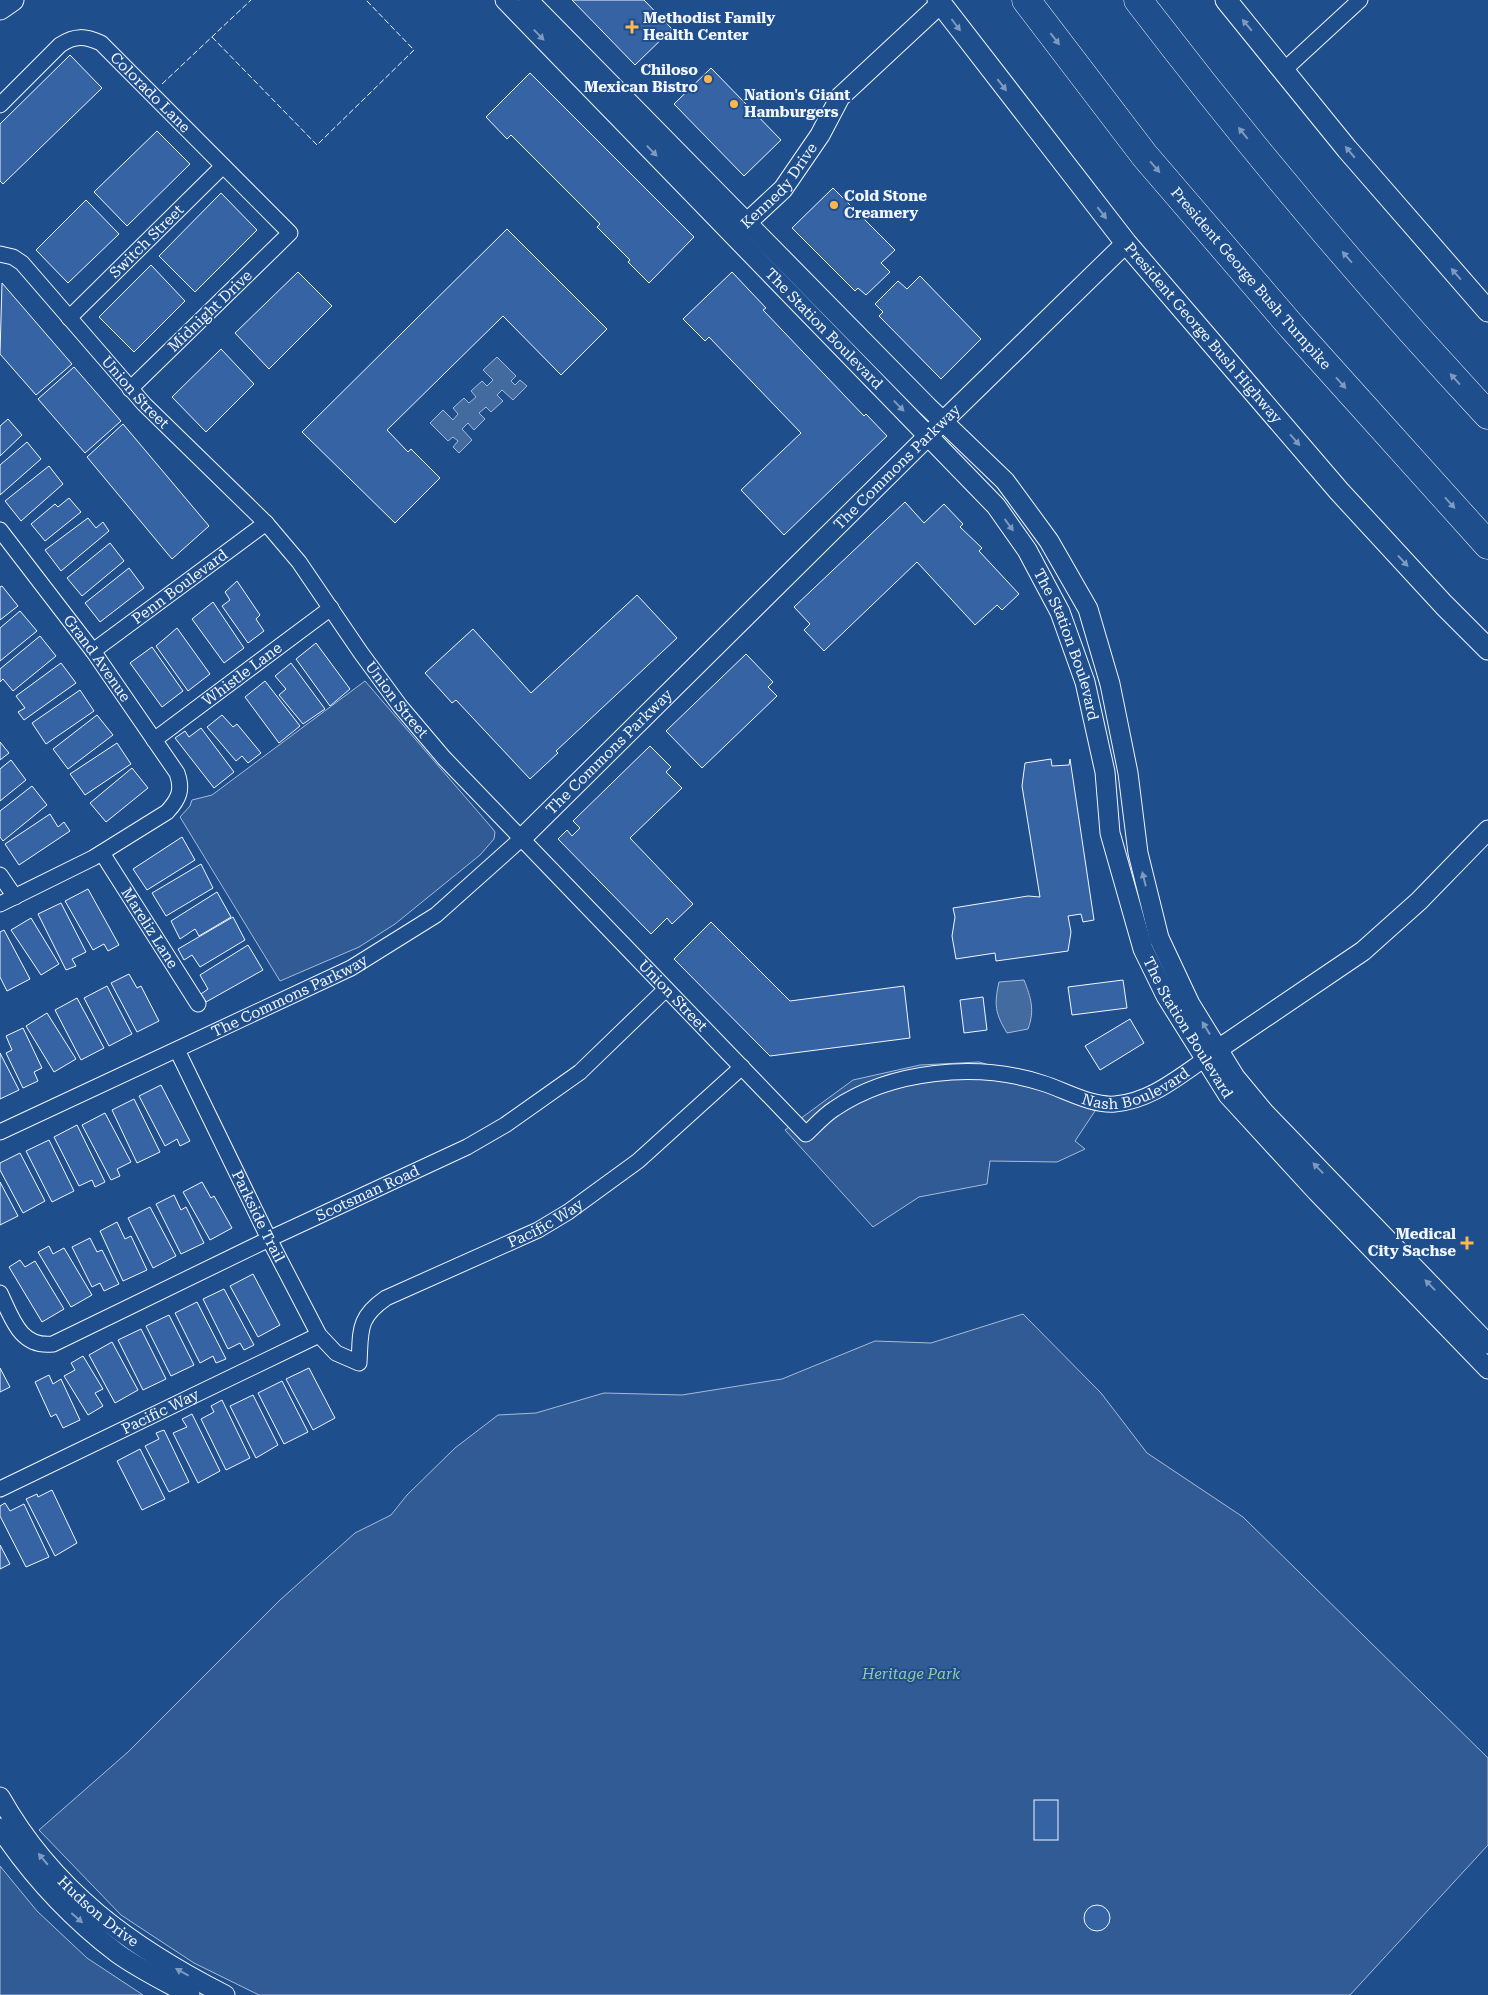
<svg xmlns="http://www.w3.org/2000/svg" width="1488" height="1995" viewBox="0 0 1488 1995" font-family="'Roboto Serif',serif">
	<rect width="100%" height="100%" fill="#1f4e8c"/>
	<g fill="#305b95" stroke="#a8bbd7">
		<path d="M365 681 492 828 495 832 494 839 480 855 395 924 359 947 280 981 180 817 190 806 192 800 212 795Z"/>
		<path d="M979 1062 1103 1099 1075 1141 1085 1149 1057 1162 990 1161 987 1184 919 1197 873 1227 785 1130 853 1080 920 1065Z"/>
		<path d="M1023 1314 1101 1393 1147 1453 1243 1517 1488 1758V1845L1350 1995H259L194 1963 121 1915 39 1830 128 1752 280 1600 355 1533 391 1515 407 1495 455 1448 498 1415 536 1413 604 1393 682 1395 782 1379 875 1341 931 1343Z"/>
		<path d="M0 1866 37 1911 87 1958 143 1995H0Z"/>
	</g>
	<g fill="#446ba0" stroke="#a8bbd7">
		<path d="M497 357 516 376 511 381 515 385 520 380 527 386 513 400 502 390 497 395 503 401 491 412 486 407 479 413 485 419 474 430 468 423 462 429 472 440 459 453 453 447 458 441 453 437 448 441 430 423 443 410 453 420 458 414 453 408 464 398 469 403 476 397 471 391 482 381 487 386 493 380 483 370Z"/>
		<path d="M1024 980C1031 998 1035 1010 1028 1029L1007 1033C995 1013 994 1005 999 982Z"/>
	</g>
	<g fill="#3563a3" stroke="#f2f6ff">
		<path d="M572 0H644L672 29 635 65Z"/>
		<path d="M70 55 102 88 3 184 0 181V124Z"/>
		<path d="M711 68 781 140 744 176 674 104Z"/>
		<path d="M530 73 694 237 649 283 628 262 630 260 597 227 600 224 511 135 507 139 486 117Z"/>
		<path d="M157 131 190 164 127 226 94 192Z"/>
		<path d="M833 188 895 250 881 263 890 272 866 295 858 288 855 291 792 228Z"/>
		<path d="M221 193 257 230 195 292 159 256Z"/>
		<path d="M86 200 119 234 68 283 36 250Z"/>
		<path d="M507 229 607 329 561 375 503 316 387 430 408 452 411 449 440 478 395 523 302 432Z"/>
		<path d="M151 265 185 301 134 352 99 317Z"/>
		<path d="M298 272 332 306 269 369 235 333Z"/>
		<path d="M732 272 766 308 763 310 864 416 866 414 887 436 784 535 741 490 801 433 709 337 705 341 683 319Z"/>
		<path d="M920 276 981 339 941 379 879 316 883 312 875 304 898 281 907 289Z"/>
		<path d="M2 283 72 364 36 395 0 354Z"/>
		<path d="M221 349 254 384 206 432 172 397Z"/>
		<path d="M74 367 121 421 85 453 38 399Z"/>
		<path d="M8 419 22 435 0 456V426Z"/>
		<path d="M123 424 209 526 172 559 87 457Z"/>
		<path d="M27 442 41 459 0 495V465Z"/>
		<path d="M49 466 63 484 21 521 5 501Z"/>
		<path d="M69 498 81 512 45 541 31 524 55 504 58 507Z"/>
		<path d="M905 502 924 523 944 504 963 524 960 527 982 548 979 551 1019 594 1002 610 997 605 975 625 917 562 824 651 804 630 810 624 794 607Z"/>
		<path d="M88 518 96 528 103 522 109 531 61 571 45 550Z"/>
		<path d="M110 543 124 561 82 596 67 578Z"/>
		<path d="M129 568 144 588 100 622 85 603Z"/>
		<path d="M237 581 260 615 256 619 264 631 248 643 222 606 230 600 225 592Z"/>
		<path d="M2 586 18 606 0 620V587Z"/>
		<path d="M637 595 677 638 556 751 558 753 530 779 456 700 452 703 425 673 473 629 531 693Z"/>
		<path d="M213 602 244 648 224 663 192 619Z"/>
		<path d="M20 611 37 631 0 661V628Z"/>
		<path d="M177 628 210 674 188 691 156 646Z"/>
		<path d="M40 636 56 656 13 691 3 679 0 682V669Z"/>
		<path d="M316 643 350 689 330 706 296 659Z"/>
		<path d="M152 647 183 691 162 707 130 663Z"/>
		<path d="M746 654 773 682 768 687 777 696 702 768 666 731Z"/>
		<path d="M61 663 76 683 24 720 18 712 25 708 16 696Z"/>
		<path d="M291 663 325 709 303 724 279 695 286 689 275 676Z"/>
		<path d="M265 681 300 726 279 743 245 697Z"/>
		<path d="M80 690 94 711 46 744 32 723Z"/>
		<path d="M97 715 113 735 68 769 53 749Z"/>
		<path d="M222 715 233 727 237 724 261 753 248 763 242 756 236 761 207 727Z"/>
		<path d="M201 728 234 772 214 788 175 738 185 731 189 737Z"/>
		<path d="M0 742 9 753 0 760Z"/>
		<path d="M117 743 131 764 85 795 70 774Z"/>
		<path d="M650 746 671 767 666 772 682 788 630 838 693 904 672 924 667 918 651 934 558 839 567 830 572 836 580 828 573 821Z"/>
		<path d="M1051 759 1052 766 1069 765 1070 759 1094 920 1083 922 1081 914 1068 916 1071 932 1068 951 996 961 995 953 956 959 952 936 955 917 953 908 1028 896 1040 897 1022 786 1025 763Z"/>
		<path d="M11 760 26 780 0 801V769Z"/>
		<path d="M132 768 148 788 106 822 90 803Z"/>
		<path d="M32 786 47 805 3 841 0 837V811Z"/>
		<path d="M50 814 58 827 64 822 70 831 19 865 5 844Z"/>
		<path d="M182 837 195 860 147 890 133 869Z"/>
		<path d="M201 864 213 888 166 916 152 893Z"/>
		<path d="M88 889 119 945 108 951 104 944 93 950 65 901Z"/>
		<path d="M217 892 231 917 199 936 195 929 180 939 171 921Z"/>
		<path d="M61 903 86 952 72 959 76 966 66 970 38 914Z"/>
		<path d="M233 917 245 940 200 967 192 955 184 960 178 949Z"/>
		<path d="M31 918 59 964 41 975 11 930Z"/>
		<path d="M711 922 790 1001 904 986 910 1038 770 1056 674 959Z"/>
		<path d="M4 930 30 979 7 991 0 977V932Z"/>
		<path d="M248 945 263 970 206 1002 201 994 208 989 200 975Z"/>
		<path d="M129 974 137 988 141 986 159 1021 137 1032 111 983Z"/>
		<path d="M1123 980 1127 1008 1072 1015 1068 987Z"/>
		<path d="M107 986 132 1034 109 1046 84 998Z"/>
		<path d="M983 997 987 1030 964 1033 960 1000Z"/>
		<path d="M77 998 104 1048 81 1060 55 1010Z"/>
		<path d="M47 1013 76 1059 54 1072 26 1026Z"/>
		<path d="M1130 1019 1144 1043 1100 1070 1085 1046Z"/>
		<path d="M23 1028 42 1068 34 1072 38 1081 23 1088 6 1053 12 1050 6 1036Z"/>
		<path d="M0 1053 19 1090 0 1099Z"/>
		<path d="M161 1085 190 1141 180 1146 177 1139 165 1146 139 1096Z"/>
		<path d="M134 1099 160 1152 137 1163 112 1110Z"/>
		<path d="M105 1113 131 1162 117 1169 120 1176 111 1180 82 1125Z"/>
		<path d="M77 1125 105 1182 95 1187 92 1180 79 1186 54 1137Z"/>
		<path d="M49 1140 74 1191 52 1202 26 1151Z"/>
		<path d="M20 1153 45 1201 23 1213 0 1170V1163Z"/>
		<path d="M0 1182 18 1216 0 1225Z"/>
		<path d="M202 1182 211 1198 214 1196 232 1228 210 1240 183 1192Z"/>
		<path d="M174 1195 181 1210 186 1207 204 1243 181 1254 156 1204Z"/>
		<path d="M150 1207 176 1256 153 1268 128 1218Z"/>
		<path d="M117 1222 125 1239 131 1236 147 1270 123 1281 100 1231Z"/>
		<path d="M90 1238 97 1252 102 1250 119 1284 104 1291 100 1283 92 1287 72 1247Z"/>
		<path d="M49 1246 53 1254 64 1248 92 1295 71 1307 38 1252Z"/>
		<path d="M20 1260 25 1267 35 1261 64 1309 42 1322 9 1267Z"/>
		<path d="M253 1274 280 1325 258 1337 230 1286Z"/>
		<path d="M224 1289 254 1345 244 1350 240 1343 228 1349 203 1299Z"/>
		<path d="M197 1302 226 1359 216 1363 213 1356 200 1363 175 1313Z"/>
		<path d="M169 1315 194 1365 171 1376 146 1326Z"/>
		<path d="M141 1329 166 1379 143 1390 118 1340Z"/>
		<path d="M112 1342 138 1390 115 1403 89 1355Z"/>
		<path d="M83 1356 103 1389 95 1393 103 1406 88 1415 64 1376 75 1370 71 1363Z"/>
		<path d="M0 1368 10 1387 0 1392Z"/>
		<path d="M309 1368 335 1418 313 1430 286 1379Z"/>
		<path d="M49 1375 53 1384 61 1379 80 1420 63 1428 56 1414 51 1417 35 1382Z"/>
		<path d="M282 1381 308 1432 284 1444 258 1393Z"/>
		<path d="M253 1395 278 1445 256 1458 230 1406Z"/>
		<path d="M222 1400 250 1458 226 1470 201 1419 214 1412 211 1406Z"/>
		<path d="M192 1414 220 1471 198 1483 173 1433 187 1427 182 1419Z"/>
		<path d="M164 1430 189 1482 169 1492 145 1446 159 1439 156 1433Z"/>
		<path d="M140 1449 165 1499 142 1510 117 1461Z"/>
		<path d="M52 1490 77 1543 55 1556 26 1499 37 1494 38 1497Z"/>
		<path d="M5 1503 10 1511 24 1504 49 1557 26 1567 0 1516V1506Z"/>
		<path d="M0 1545 10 1564 0 1569Z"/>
		<rect x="1034" y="1800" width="24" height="40"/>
		<circle cx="1097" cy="1918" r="13"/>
	</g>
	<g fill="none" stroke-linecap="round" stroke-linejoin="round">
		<defs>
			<g id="minor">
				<path d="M1284 70 1360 0"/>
				<path id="s1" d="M0 105 60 45C75 35 85 36 101 43L290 233 130 389"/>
				<path id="s2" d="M0 254 13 257 22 263 144 404 266 523 299 562 361 653 400 706 444 758 806 1134C815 1126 823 1116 834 1109 891 1070 977 1062 1042 1083 1065 1090 1091 1106 1115 1104 1150 1101 1177 1078 1205 1059"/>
				<path id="s3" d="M69 318 223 166"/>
				<path id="s4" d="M0 530 93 651 177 773C183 790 179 799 167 812L93 858 0 904"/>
				<path id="s5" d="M93 651 266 523"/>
				<path id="s6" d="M154 740 331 608"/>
				<path id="s7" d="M102 853 198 1004"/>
				<path d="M0 875 15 897"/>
				<path id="s8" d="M177 1050 269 1239 319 1335 336 1353 359 1363C361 1331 357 1318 386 1298L538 1230 568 1212 638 1161 742 1067"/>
				<path id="s9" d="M0 1132 351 968 436 915 521 839"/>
				<path id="s10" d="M0 1293C12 1318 20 1348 53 1344L269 1239 467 1147 505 1125 580 1072 666 989"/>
				<path id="s11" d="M0 1489 319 1335"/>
			</g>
			<g id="tertiary">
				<path id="s12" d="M505 0 996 506 1027 550 1060 612 1085 682 1105 772 1110 833 1143 949 1166 996 1228 1095 1317 1192 1488 1369"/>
				<path d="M528 0 927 406 1005 481 1049 541 1088 609 1110 684 1128 773 1138 853 1159 938 1190 1004 1235 1077 1264 1112 1488 1344"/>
				<path id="s13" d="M739 230 783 189 820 135 840 97 940 4"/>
				<path id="s14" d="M521 839 928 436 1126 243"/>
				<path d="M1208 1056 1363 951 1419 901 1488 830"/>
				<path id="s15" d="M0 1797C53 1891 131 1947 225 1995"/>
				<path d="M0 1828C32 1876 71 1918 117 1953 139 1969 166 1982 190 1995"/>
			</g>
			<g id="secondary">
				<path id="s16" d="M938 0 1126 243 1339 491 1444 605 1488 649"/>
				<path d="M1226 0 1347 149 1488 311"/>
				<path d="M0 9 13 0"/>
			</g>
			<g id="motorway">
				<path id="s17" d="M1026 0 1145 156 1292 327 1488 545"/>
				<path d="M1138 0C1248 144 1365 283 1488 415"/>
			</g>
		</defs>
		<use href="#minor" stroke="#f2f6ff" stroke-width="17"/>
		<use href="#tertiary" stroke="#f2f6ff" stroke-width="21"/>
		<use href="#secondary" stroke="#f2f6ff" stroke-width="23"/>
		<use href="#motorway" stroke="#f2f6ff" stroke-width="29"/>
		<use href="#minor" stroke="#1f4e8c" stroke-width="15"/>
		<use href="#tertiary" stroke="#1f4e8c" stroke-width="19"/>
		<use href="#secondary" stroke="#1f4e8c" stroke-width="21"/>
		<use href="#motorway" stroke="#1f4e8c" stroke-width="28"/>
		<g stroke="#f2f6ff" stroke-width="1" stroke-dasharray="6 2.5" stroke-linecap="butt">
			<path d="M212 37 317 145 414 50 366 0"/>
			<path d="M162 84 251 0"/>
		</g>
	</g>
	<defs><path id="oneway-solid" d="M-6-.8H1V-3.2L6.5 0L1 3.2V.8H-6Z" transform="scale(1.25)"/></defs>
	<g fill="#7e9ac0">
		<use href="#oneway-solid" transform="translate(956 25) rotate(53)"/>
		<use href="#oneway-solid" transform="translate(1247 25) rotate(-130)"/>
		<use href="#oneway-solid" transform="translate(539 35) rotate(46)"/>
		<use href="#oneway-solid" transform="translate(1055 39) rotate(52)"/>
		<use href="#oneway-solid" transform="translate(1002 85) rotate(52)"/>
		<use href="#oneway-solid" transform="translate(1243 133) rotate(-129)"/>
		<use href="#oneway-solid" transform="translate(652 151) rotate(46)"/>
		<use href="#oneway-solid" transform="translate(1350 152) rotate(-130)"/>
		<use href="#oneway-solid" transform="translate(1155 167) rotate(49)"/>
		<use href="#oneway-solid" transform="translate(1102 213) rotate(52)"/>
		<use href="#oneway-solid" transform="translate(1347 257) rotate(-131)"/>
		<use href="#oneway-solid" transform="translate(1456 274) rotate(-131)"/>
		<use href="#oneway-solid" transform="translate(1455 379) rotate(-132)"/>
		<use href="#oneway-solid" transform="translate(1341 383) rotate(48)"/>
		<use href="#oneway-solid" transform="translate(899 406) rotate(46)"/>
		<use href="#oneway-solid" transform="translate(1295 440) rotate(49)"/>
		<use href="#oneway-solid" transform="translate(1450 503) rotate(48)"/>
		<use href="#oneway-solid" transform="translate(1009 525) rotate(54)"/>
		<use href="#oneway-solid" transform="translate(1403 561) rotate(47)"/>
		<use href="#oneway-solid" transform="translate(1144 879) rotate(-104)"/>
		<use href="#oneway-solid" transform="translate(1206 1028) rotate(-122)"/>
		<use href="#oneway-solid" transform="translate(1318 1168) rotate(-134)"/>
		<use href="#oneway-solid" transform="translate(1430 1285) rotate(-134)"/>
		<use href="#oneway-solid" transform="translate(43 1859) rotate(-130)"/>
		<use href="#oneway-solid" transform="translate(77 1918) rotate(41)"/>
		<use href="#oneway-solid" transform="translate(182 1972) rotate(-151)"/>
	</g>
	<g fill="#ffb74d" stroke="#1f4e8c" stroke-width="2">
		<path d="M629.5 19.5h5v5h5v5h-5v5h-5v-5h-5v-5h5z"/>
		<circle cx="708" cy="79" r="5"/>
		<circle cx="734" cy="104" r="5"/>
		<circle cx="834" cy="205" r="5"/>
		<path d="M1464.5 1235.5h5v5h5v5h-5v5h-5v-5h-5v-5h5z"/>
	</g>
	<g text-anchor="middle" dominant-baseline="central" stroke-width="4" stroke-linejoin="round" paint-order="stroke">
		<g font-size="15" font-weight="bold" fill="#f2f6ff" stroke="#1f4e8c" text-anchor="start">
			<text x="643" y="18">Methodist Family<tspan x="643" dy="17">Health Center</tspan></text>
			<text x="698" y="70" text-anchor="end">Chiloso<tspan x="698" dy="17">Mexican Bistro</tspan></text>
			<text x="744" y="95">Nation's Giant<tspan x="744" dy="17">Hamburgers</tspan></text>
			<text x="844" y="196">Cold Stone<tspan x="844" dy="17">Creamery</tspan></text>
			<text x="1456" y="1234" text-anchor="end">Medical<tspan x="1456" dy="17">City Sachse</tspan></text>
		</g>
		<g font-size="15" fill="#f2f6ff" stroke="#1f4e8c">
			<text stroke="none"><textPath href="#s1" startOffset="198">Colorado Lane</textPath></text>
			<text stroke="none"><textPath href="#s13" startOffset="60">Kennedy Drive</textPath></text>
			<text stroke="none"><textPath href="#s3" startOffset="109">Switch Street</textPath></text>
			<text stroke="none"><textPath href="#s17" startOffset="358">President George Bush Turnpike</textPath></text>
			<text transform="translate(210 311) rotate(-44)">Midnight Drive</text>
			<text stroke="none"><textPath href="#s12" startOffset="458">The Station Boulevard</textPath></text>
			<text stroke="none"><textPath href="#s16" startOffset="426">President George Bush Highway</textPath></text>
			<text stroke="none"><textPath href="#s2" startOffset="196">Union Street</textPath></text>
			<text stroke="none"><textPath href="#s14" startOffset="529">The Commons Parkway</textPath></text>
			<text stroke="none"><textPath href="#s5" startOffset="108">Penn Boulevard</textPath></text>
			<text stroke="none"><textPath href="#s12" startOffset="862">The Station Boulevard</textPath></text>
			<text stroke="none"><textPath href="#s4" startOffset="161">Grand Avenue</textPath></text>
			<text stroke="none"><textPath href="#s6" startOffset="110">Whistle Lane</textPath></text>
			<text stroke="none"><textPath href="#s2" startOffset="601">Union Street</textPath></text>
			<text stroke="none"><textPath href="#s14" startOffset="124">The Commons Parkway</textPath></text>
			<text stroke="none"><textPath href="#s7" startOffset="89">Mareliz Lane</textPath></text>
			<text stroke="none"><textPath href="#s2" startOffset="1006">Union Street</textPath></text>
			<text stroke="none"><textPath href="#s9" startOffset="320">The Commons Parkway</textPath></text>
			<text stroke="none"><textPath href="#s12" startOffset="1268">The Station Boulevard</textPath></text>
			<text stroke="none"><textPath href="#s2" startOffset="1552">Nash Boulevard</textPath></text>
			<text stroke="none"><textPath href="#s10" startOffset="429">Scotsman Road</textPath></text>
			<text stroke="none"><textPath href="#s8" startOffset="185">Parkside Trail</textPath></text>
			<text stroke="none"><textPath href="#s8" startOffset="619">Pacific Way</textPath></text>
			<text stroke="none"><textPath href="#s11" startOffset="178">Pacific Way</textPath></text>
			<text stroke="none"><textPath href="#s15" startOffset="152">Hudson Drive</textPath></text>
		</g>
		<g font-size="15" font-style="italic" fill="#97c8a6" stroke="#1f4e8c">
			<text x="911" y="1674">Heritage Park</text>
		</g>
	</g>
</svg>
